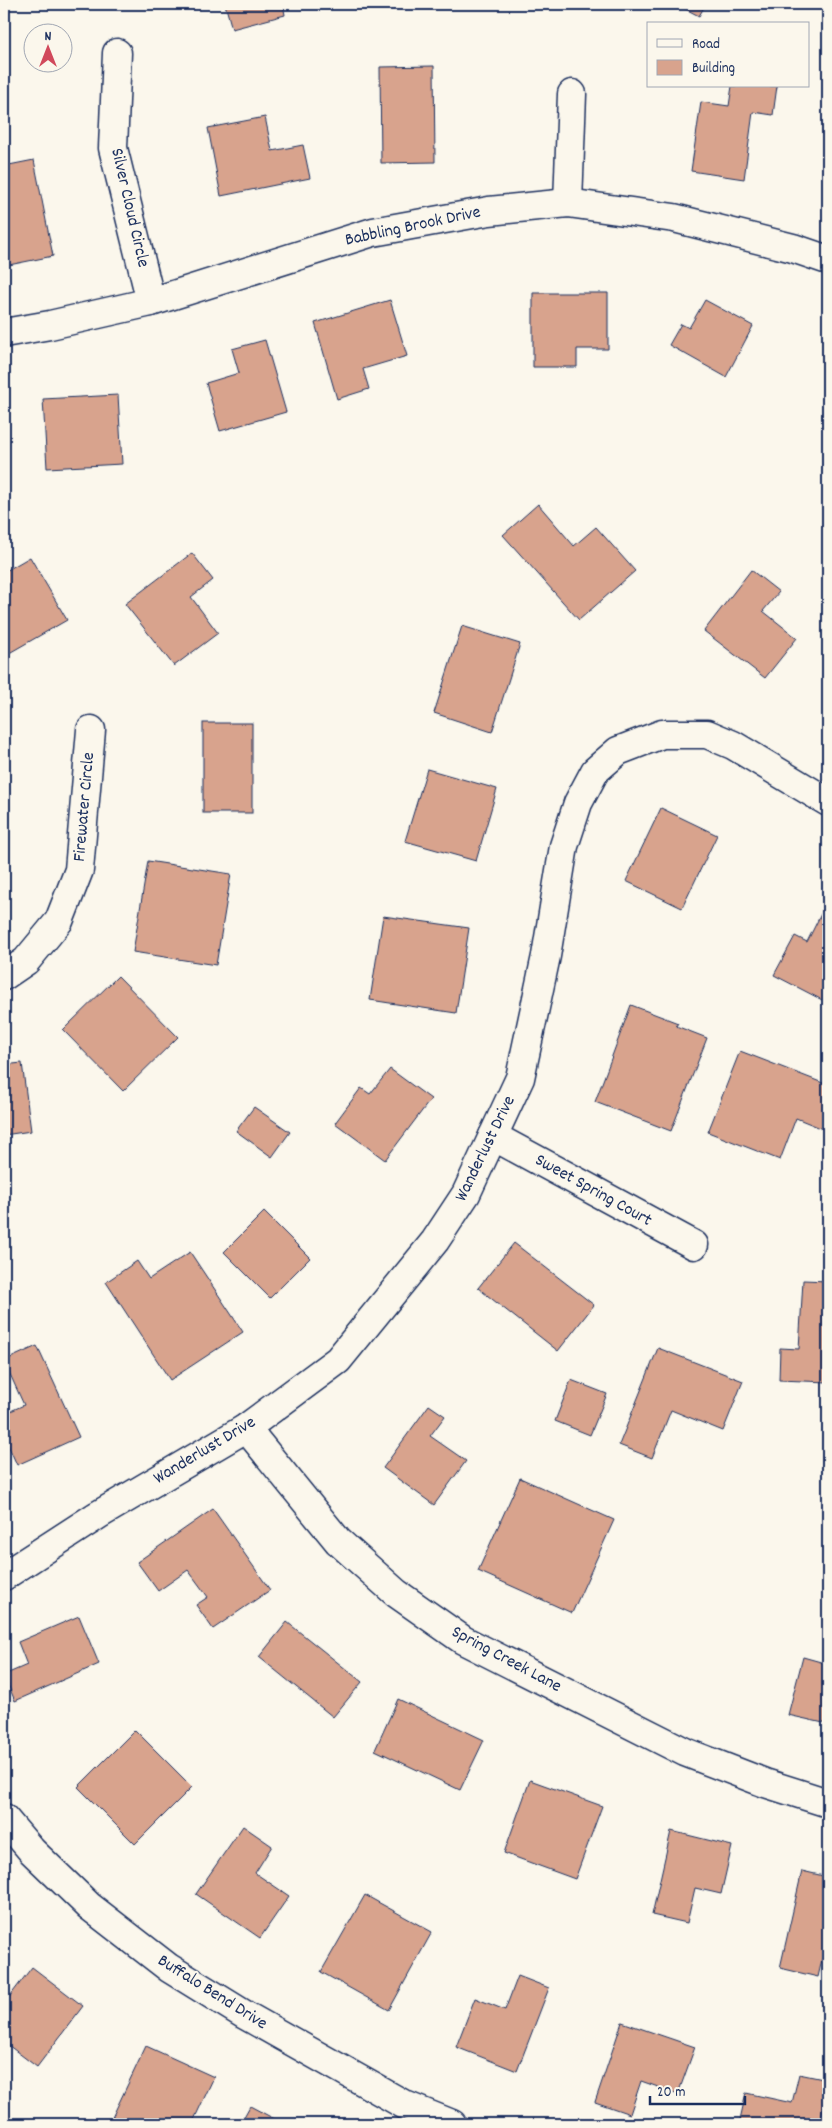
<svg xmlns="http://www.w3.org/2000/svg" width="832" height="2128" viewBox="0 0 832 2128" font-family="Dekko,sans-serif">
	<rect width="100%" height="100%" fill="#fbf7ec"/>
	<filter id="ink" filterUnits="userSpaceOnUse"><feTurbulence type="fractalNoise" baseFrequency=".02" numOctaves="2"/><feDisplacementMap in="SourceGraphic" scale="10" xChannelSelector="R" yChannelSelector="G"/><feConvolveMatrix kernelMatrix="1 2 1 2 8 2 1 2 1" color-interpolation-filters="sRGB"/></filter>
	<g filter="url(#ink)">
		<g fill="#d8a38d" stroke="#1b2f5e">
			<path d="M225 4H283L285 15 232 29Z"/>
			<path d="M676 4H706L699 16Z"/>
			<path d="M4 65 10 104 4 105Z"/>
			<path d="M434 66 435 162 381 163 380 67Z"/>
			<path d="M732 86H777L773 115 753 112 744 179 691 171 701 102 729 106Z"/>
			<path d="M265 117 272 151 303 145 310 178 221 196 208 128Z"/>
			<path d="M34 160 53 256 4 266V166Z"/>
			<path d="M533 293H608V349H577V367H533Z"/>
			<path d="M390 300 407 356 363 369 369 389 337 399 315 323Z"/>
			<path d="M705 300 753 326 726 377 669 345 681 324 689 328Z"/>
			<path d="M265 340 286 412 220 431 206 383 239 373 232 349Z"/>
			<path d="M118 395 122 464 47 468 43 399Z"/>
			<path d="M4 404 6 474H4Z"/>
			<path d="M538 504 574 546 596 527 635 571 579 620 503 535Z"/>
			<path d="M192 553 213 580 191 597 218 633 174 666 125 604Z"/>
			<path d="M30 557 67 620 4 656V572Z"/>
			<path d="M751 570 779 592 763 611 797 638 765 678 704 631Z"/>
			<path d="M462 626 520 644 492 732 434 713Z"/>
			<rect x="203" y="723" width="49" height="90"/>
			<path d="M427 769 497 789 476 861 405 841Z"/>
			<path d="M661 808 717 835 682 908 626 881Z"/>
			<path d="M148 861 231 874 216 965 133 952Z"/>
			<path d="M828 900V1003L774 975 795 936 807 942Z"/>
			<path d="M383 916 469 928 456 1013 370 1000Z"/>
			<path d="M118 976 178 1037 123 1091 63 1030Z"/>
			<path d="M631 1005 678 1023 676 1026 707 1038 671 1131 595 1102Z"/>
			<path d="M740 1051 828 1085V1131L796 1118 780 1160 708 1132Z"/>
			<path d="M22 1063 31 1131 4 1135V1065Z"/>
			<path d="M390 1069 431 1099 385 1160 335 1123 361 1088 370 1094Z"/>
			<path d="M254 1107 290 1132 272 1157 236 1131Z"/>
			<path d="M264 1212 310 1258 270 1298 224 1252Z"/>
			<path d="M514 1243 594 1305 558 1351 478 1288Z"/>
			<path d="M190 1252 243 1332 170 1380 106 1282 137 1261 149 1279Z"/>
			<path d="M803 1280 828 1281V1382L779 1380 780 1348 799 1349Z"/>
			<path d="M37 1346 79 1437 17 1465 4 1436V1414L24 1405 4 1361Z"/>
			<path d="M658 1348 743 1381 723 1431 671 1410 652 1458 619 1445Z"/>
			<path d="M571 1380 607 1394 590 1435 555 1421Z"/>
			<path d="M429 1405 445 1416 430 1436 466 1461 434 1505 383 1468Z"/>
			<path d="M520 1478 614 1520 572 1613 478 1571Z"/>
			<path d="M213 1509 270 1590 213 1629 196 1605 208 1597 188 1570 158 1591 137 1562Z"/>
			<path d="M79 1616 99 1664 15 1701 4 1675 27 1665 18 1642Z"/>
			<path d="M287 1622 362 1682 333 1717 259 1657Z"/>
			<path d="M803 1657 828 1664V1724L788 1715Z"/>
			<path d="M398 1699 484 1740 460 1790 375 1750Z"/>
			<path d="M135 1730 192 1787 135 1844 78 1787Z"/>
			<path d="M530 1780 602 1806 575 1879 504 1853Z"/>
			<path d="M243 1826 272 1846 255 1873 289 1896 260 1938 196 1894Z"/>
			<path d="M671 1831 732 1846 721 1894 695 1888 687 1923 652 1915Z"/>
			<path d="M802 1871 828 1877V1934L818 1977 780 1968Z"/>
			<path d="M365 1895 432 1932 389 2010 321 1972Z"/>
			<path d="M32 1967 83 2006 37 2067 4 2042V2004Z"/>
			<path d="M518 1976 549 1988 517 2071 456 2047 475 1998 505 2010Z"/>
			<path d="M622 2022 695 2047 678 2094 641 2081 630 2114 595 2102Z"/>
			<path d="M146 2046 214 2077 192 2124H109Z"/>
			<path d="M799 2074 828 2080 820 2124H739L746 2093 792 2103Z"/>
			<path d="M250 2106 284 2124H240Z"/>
		</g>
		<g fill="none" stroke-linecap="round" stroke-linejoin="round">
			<defs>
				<g id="minor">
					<path d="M117 53 113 148 151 302"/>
					<path d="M568 203 572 94"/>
					<path d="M4 333 50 325 151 302 373 232 489 211 568 203 674 218 793 248 828 260"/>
					<path d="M4 976 26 961 59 921 79 870 91 730"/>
					<path d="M493 1136 694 1245"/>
					<path d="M246 1428 338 1541 396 1593 463 1640 685 1752 765 1783 828 1803"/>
					<path d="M4 1576 98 1515 246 1428 338 1360 435 1241 466 1194 520 1078 546 956 564 846 578 803 595 771 618 751 662 734H707L733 745 828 802"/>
					<path d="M4 1818 32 1851 89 1906 169 1968 245 2015 405 2105 452 2124"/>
				</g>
			</defs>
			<use href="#minor" stroke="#1b2f5e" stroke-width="31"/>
			<use href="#minor" stroke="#fbf7ec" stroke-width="28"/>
		</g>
	</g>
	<g text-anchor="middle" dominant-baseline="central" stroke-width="4" stroke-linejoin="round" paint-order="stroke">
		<g font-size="18" fill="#1b2f5e" stroke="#fbf7ec">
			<text transform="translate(129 208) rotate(77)">Silver Cloud Circle</text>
			<text transform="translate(413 227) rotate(-12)">Babbling Brook Drive</text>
			<text transform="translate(85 807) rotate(-85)">Firewater Circle</text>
			<text transform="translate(486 1149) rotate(-64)">Wanderlust Drive</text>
			<text transform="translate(593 1191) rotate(29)">Sweet Spring Court</text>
			<text transform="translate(205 1451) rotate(-31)">Wanderlust Drive</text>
			<text transform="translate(506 1660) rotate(28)">Spring Creek Lane</text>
			<text transform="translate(212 1993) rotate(32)">Buffalo Bend Drive</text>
		</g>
	</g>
	<rect width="832" height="2128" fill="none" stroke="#fbf7ec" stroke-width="20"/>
	<rect x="10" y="10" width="812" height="2108" fill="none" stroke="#1b2f5e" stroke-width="2" filter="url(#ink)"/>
	<rect x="647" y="22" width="162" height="65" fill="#fbf7ec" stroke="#a1a7b3"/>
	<rect x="657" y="39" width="25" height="8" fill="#fbf7ec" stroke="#a1a7b3"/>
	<text x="692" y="48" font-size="15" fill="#1b2f5e">Road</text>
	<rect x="657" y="60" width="25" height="15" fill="#d8a38d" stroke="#a1a7b3"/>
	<text x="692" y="72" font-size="15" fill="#1b2f5e">Building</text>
	<g transform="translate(48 48)"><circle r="24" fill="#fbf7ec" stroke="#a1a7b3"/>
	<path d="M0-4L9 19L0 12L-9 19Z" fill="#d1495b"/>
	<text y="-8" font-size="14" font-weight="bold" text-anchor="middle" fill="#1b2f5e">N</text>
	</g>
	<path d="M650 2096v8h95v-8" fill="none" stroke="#1b2f5e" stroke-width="2.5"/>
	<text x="657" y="2096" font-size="15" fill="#1b2f5e" stroke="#fbf7ec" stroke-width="4" paint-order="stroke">20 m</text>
</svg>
